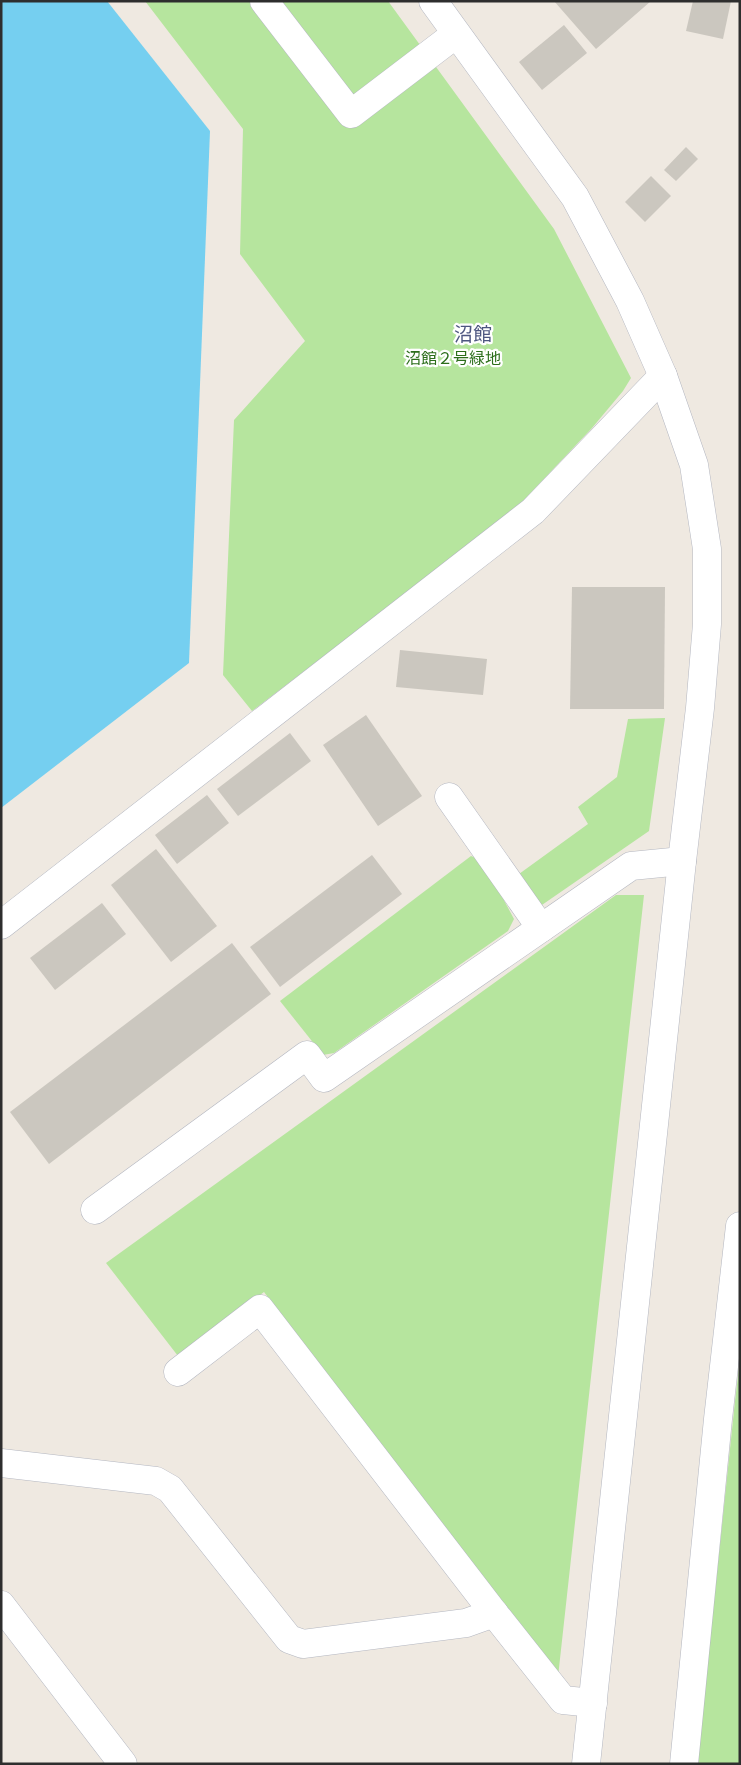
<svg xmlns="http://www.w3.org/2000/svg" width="741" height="1765" viewBox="0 0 741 1765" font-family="'Golos Text','Noto Sans JP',sans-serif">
	<rect width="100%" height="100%" fill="#efe9e1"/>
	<g fill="#b6e59e">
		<path d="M145 1H388L554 229 631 378 623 391 592 428 524 500 454 557 252 711 223 675 234 420 305 341 240 254 243 129Z"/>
		<path d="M665 718 649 831 539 907 519 874 588 824 578 807 617 777 628 719Z"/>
		<path d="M471 856 483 861 514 919 508 931 334 1053 323 1055 280 1001Z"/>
		<path d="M616 895H644L558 1677 264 1292 178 1356 106 1263Z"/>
		<path d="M740 1360V1764H697L735 1401Z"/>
	</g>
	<path fill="#75cff0" d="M1 1H107L210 131 189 663 1 808Z"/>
	<g fill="#cbc7bf">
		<path d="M554 1H651L596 49Z"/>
		<path d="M693 1H731L723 39 686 31Z"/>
		<path d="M564 25 587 53 542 90 519 62Z"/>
		<path d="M686 147 698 159 676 181 664 170Z"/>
		<path d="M651 176 671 196 645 222 625 202Z"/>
		<path d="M572 587H665L664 709H570Z"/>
		<path d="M400 650 487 659 483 695 396 687Z"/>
		<path d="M366 715 422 796 378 826 323 745Z"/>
		<path d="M290 733 311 761 238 816 217 789Z"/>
		<path d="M207 795 229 823 177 864 155 835Z"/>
		<path d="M156 849 217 926 171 962 111 885Z"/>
		<path d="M372 855 402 894 280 987 250 947Z"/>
		<path d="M102 903 126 934 55 990 30 958Z"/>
		<path d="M232 943 271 994 49 1164 10 1112Z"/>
	</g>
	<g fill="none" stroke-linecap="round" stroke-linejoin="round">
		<defs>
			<g id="minor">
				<path d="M264 1 351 114 456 34"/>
				<path d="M433 1 575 197 630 301 663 376 694 465 707 549V624L700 708 682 861 586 1764"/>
				<path d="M449 797 541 928"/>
				<path d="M1 925 533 511 663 376"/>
				<path d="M95 1210 307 1055 324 1078 631 866 682 861"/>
				<path d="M178 1372 260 1309 494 1613 563 1700 593 1703"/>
				<path d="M1 1463 156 1481 170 1489 289 1639 303 1644 466 1623 494 1613"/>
				<path d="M1 1605 123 1764"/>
				<path d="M684 1764 718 1419 740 1226"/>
			</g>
		</defs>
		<use href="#minor" stroke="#b4b7c1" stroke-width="29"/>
		<use href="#minor" stroke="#fff" stroke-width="28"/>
	</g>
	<g text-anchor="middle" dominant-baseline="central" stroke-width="4.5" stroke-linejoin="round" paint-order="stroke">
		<g font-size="16" fill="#2c6e1b" stroke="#fff">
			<text x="453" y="358">沼館２号緑地</text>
		</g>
		<g font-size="19" fill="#4d5680" stroke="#fff">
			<text x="473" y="333">沼館</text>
		</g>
	</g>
	<rect width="741" height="1765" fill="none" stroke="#2e2e2e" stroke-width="5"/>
</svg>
